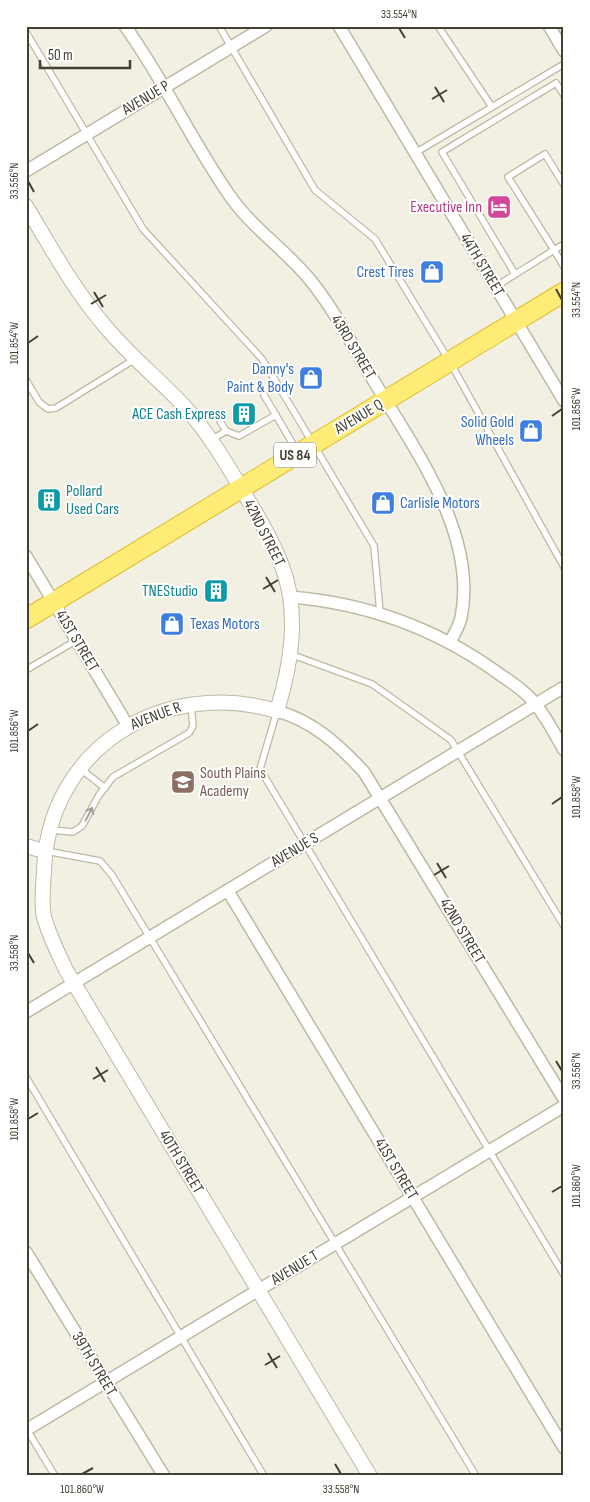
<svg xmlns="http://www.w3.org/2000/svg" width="590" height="1502" viewBox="0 0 590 1502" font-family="'Sofia Sans Condensed',sans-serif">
	<rect width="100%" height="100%" fill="#f2f0e2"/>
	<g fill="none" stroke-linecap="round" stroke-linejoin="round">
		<defs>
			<g id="service">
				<path d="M219 26 315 190 375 239 450 362 564 567"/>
				<path d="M438 26 492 107"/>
				<path d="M26 32 143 229 262 359 290 405 374 546 380 612"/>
				<path d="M415 153 564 64"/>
				<path d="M564 244 554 250 564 267"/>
				<path d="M515 274 442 152 556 83 564 95"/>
				<path d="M495 287 554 250 508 177 545 154 564 185"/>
				<path d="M26 380 39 402 48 409 56 408 135 359"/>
				<path d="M264 395 297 451"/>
				<path d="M220 421 226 431 239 436 276 415"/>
				<path d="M211 440 226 431"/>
				<path d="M290 654 372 684 451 740 564 926"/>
				<path d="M26 670 77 640"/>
				<path d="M277 711 260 769 564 1275"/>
				<path d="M82 770 105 788"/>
				<path d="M51 830 73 832 82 826 99 795 113 777 189 733 193 726 191 705"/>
				<path d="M46 851 100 861 112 875 476 1476"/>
				<path d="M26 1077 264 1476"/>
				<path d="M26 1428 55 1476"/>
			</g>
			<g id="minor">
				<path d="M125 26C164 80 192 142 230 196 252 228 286 250 311 281 336 312 354 349 375 383 415 450 478 535 461 618 459 626 454 635 450 642"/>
				<path d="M339 26 564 401"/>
				<path d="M549 26 564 51"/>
				<path d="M26 171 266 26"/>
				<path d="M26 556 128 726"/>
				<path d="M290 597C365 603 433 627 495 671 509 681 526 691 536 705 547 718 555 735 564 750"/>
				<path d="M277 711C313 721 339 745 364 772L564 1099"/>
				<path d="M228 891 564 1448"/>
				<path d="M26 1012 564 687"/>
				<path d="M26 1252 164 1476"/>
				<path d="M26 1430 564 1106"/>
			</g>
			<g id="tertiary">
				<path d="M26 206C49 244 71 285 100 320 125 352 157 377 184 406 208 432 226 463 244 493 258 517 273 541 282 566 300 613 291 665 277 711 163 677 47 749 44 872 43 886 41 903 44 917 49 935 58 953 66 970L370 1476"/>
				<path d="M26 846 44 851"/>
			</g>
			<path id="trunk" d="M26 619 564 292"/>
		</defs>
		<use href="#service" stroke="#bdb9a5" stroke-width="8"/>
		<use href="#minor" stroke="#bdb9a5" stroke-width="14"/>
		<use href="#tertiary" stroke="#bdb9a5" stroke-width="16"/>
		<use href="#trunk" stroke="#e1bd2d" stroke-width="21"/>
		<use href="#service" stroke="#fff" stroke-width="5.5"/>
		<use href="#minor" stroke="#fff" stroke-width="11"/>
		<use href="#tertiary" stroke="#fff" stroke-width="14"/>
		<use href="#trunk" stroke="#ffec77" stroke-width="19"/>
	</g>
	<defs><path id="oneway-shaft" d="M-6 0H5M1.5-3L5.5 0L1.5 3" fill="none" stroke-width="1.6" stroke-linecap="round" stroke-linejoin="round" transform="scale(1.25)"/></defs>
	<use stroke="#a2a099" href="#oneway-shaft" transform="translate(89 814) rotate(-62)"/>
	<path fill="none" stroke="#444033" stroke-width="2" d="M399 28 405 38M435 87 444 102M432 99 447 90M28 181 34 192M556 289 562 300M94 292 103 307M91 304 106 295M28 343 38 336M552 416 562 409M266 577 275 592M263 589 278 580M28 731 38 724M552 804 562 797M437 863 446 878M434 875 449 866M28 953 34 963M556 1061 562 1071M96 1067 105 1082M93 1079 108 1070M28 1119 38 1113M552 1192 562 1186M268 1353 277 1368M265 1365 280 1356M335 1464 341 1474M82 1474 93 1468"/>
	<defs>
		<symbol id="hotel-square" viewBox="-11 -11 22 22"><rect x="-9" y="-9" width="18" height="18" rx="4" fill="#d1479c" stroke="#fff"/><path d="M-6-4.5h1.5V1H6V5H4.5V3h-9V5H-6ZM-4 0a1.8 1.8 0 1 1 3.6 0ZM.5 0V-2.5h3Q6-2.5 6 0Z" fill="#fff"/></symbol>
		<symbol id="shop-square" viewBox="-11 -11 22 22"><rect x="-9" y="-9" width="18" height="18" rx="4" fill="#3f7fe0" stroke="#fff"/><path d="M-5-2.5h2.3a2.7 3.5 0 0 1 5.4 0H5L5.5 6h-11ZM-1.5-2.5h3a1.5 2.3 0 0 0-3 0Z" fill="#fff"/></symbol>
		<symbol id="building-square" viewBox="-11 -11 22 22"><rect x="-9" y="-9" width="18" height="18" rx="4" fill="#0f9aa8" stroke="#fff"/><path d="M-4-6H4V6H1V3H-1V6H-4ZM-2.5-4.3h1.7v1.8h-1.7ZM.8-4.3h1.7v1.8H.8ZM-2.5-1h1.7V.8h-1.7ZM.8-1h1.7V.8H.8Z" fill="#fff"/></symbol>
		<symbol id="university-square" viewBox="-11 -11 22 22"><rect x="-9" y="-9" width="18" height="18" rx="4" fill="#8d6e63" stroke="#fff"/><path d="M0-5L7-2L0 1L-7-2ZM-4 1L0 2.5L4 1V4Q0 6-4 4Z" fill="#fff"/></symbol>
	</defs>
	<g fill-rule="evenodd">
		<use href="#hotel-square" x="485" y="193" width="28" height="28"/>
		<use href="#shop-square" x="418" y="258" width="28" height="28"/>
		<use href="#shop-square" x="297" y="364" width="28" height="28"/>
		<use href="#building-square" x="230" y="400" width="28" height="28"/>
		<use href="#shop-square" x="517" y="417" width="28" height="28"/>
		<use href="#building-square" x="35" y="486" width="28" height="28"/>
		<use href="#shop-square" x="369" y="489" width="28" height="28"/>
		<use href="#building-square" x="202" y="577" width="28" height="28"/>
		<use href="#shop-square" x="158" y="610" width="28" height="28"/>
		<use href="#university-square" x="169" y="768" width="28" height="28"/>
	</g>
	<g text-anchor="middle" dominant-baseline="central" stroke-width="4" stroke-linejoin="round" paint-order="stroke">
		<rect fill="#fff" stroke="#7c7970" stroke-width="1" x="274" y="442.5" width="42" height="25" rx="4"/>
		<g font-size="15" font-weight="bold" fill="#444033">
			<text x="295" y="455">US 84</text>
		</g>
		<g font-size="16" fill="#444033" stroke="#fff">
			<text transform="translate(146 98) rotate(-31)">AVENUE P</text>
			<text transform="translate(482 265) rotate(59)">44TH STREET</text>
			<text transform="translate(353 347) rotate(59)">43RD STREET</text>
			<text transform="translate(359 417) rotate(-31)">AVENUE Q</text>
			<text transform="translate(264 533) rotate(63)">42ND STREET</text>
			<text transform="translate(77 641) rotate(59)">41ST STREET</text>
			<text transform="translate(156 716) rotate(-21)">AVENUE R</text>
			<text transform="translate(295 850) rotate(-31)">AVENUE S</text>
			<text transform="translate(462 931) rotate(59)">42ND STREET</text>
			<text transform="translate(181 1162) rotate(59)">40TH STREET</text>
			<text transform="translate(396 1169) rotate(59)">41ST STREET</text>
			<text transform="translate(295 1268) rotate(-31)">AVENUE T</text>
			<text transform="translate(94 1364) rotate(59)">39TH STREET</text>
		</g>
		<g font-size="16" fill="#b23c85" stroke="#fff" text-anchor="end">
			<text x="482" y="207">Executive Inn</text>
		</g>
		<g font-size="16" fill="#366cbe" stroke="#fff" text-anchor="end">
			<text x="414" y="272">Crest Tires</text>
			<text x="294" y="369">Danny's<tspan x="294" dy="18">Paint &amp; Body</tspan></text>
			<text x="514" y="422">Solid Gold<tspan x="514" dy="18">Wheels</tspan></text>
			<text x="400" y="503" text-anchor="start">Carlisle Motors</text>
			<text x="190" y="624" text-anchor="start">Texas Motors</text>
		</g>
		<g font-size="16" fill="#0d838f" stroke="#fff" text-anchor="end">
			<text x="226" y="414">ACE Cash Express</text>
			<text x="66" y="491" text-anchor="start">Pollard<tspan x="66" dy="18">Used Cars</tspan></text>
			<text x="198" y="591">TNEStudio</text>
		</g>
		<g font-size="16" fill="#785e54" stroke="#fff" text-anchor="start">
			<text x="200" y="773">South Plains<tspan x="200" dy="18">Academy</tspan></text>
		</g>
	</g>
	<rect width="590" height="1502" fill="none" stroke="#ffffff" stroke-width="55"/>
	<path d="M40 60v8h90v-8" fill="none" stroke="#444033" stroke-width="2.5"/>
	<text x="48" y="60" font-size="15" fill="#444033" stroke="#ffffff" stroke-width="4" paint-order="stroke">50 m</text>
	<rect x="28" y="28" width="534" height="1446" fill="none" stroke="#444033" stroke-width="2"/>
	<g font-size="12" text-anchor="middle" fill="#444033">
		<text x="399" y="18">33.554°N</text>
		<text transform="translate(14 181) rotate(-90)" y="4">33.556°N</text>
		<text transform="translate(576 300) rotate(-90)" y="4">33.554°N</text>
		<text transform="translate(14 343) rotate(-90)" y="4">101.854°W</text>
		<text transform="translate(576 409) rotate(-90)" y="4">101.856°W</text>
		<text transform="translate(14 731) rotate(-90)" y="4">101.856°W</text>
		<text transform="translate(576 797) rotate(-90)" y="4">101.858°W</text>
		<text transform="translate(14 953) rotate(-90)" y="4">33.558°N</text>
		<text transform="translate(576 1071) rotate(-90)" y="4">33.556°N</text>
		<text transform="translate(14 1119) rotate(-90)" y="4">101.858°W</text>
		<text transform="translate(576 1186) rotate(-90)" y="4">101.860°W</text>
		<text x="82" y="1493">101.860°W</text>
		<text x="341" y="1493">33.558°N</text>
	</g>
</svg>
